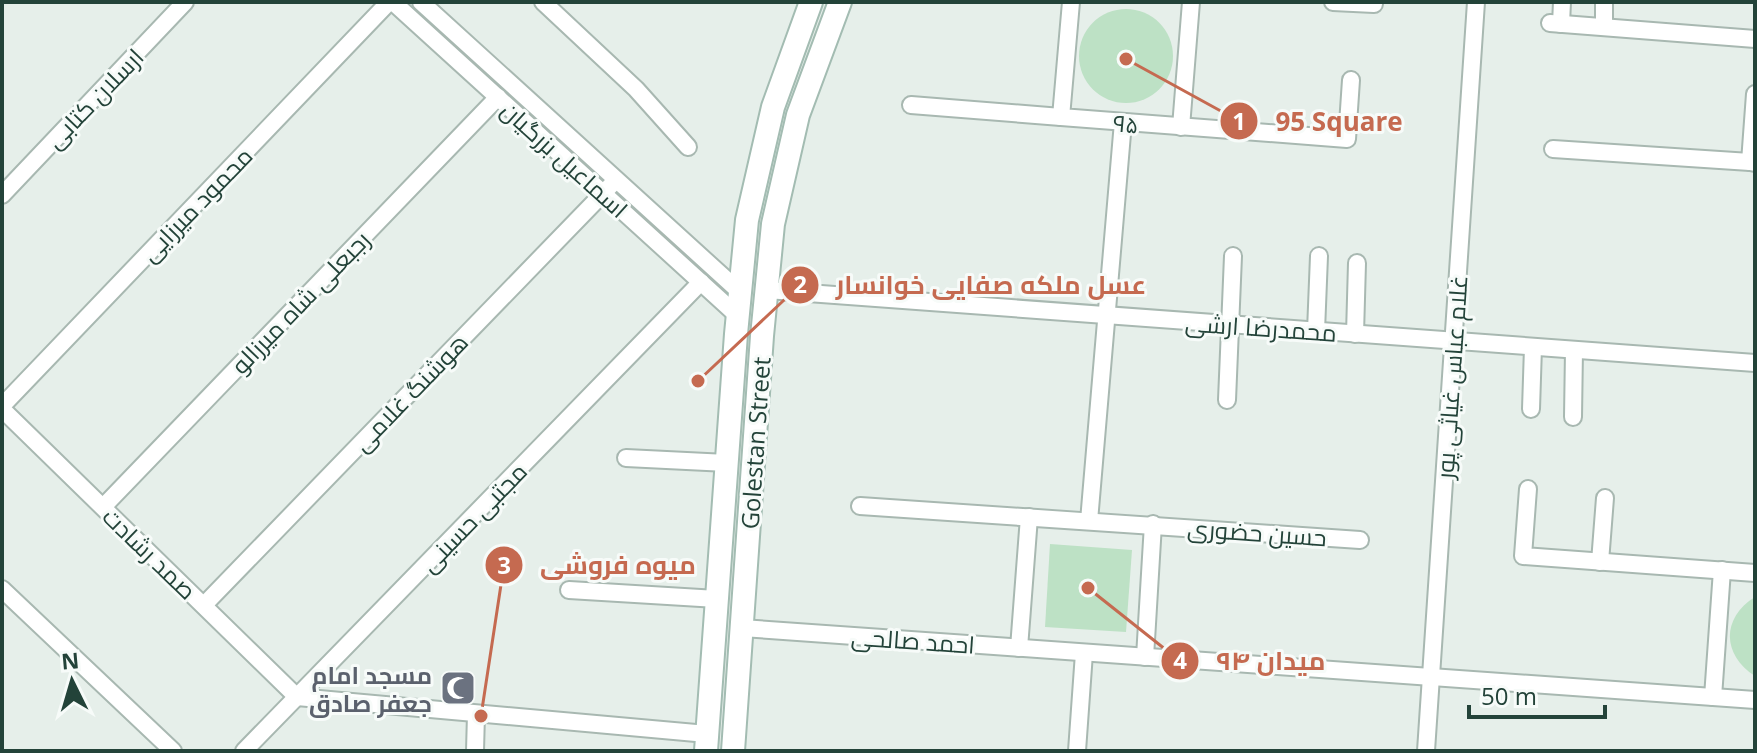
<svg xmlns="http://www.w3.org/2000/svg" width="1757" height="753" viewBox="0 0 1757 753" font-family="'Open Sans',Cairo,sans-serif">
	<rect width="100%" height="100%" fill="#e6efea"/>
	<g fill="#bde1c5">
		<circle cx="1126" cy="56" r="47"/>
		<path d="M1050 544 1132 550 1126 632 1045 627Z"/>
		<path d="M1755 597V676C1722 655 1721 618 1755 597Z"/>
	</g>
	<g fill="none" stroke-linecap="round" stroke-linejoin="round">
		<defs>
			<g id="street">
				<path d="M393 2 738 316"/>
				<path d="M421 2 740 292"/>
				<path d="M543 2 636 89 688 147"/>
				<path d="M1071 2 1061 117 1347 139 1351 80"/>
				<path d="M1333 2 1374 4"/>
				<path d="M1550 23 1755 39"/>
				<path d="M1561 24 1562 2"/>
				<path d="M1604 27V2"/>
				<path d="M1755 94 1750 162 1755 163"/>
				<path d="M911 105 1061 117"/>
				<path d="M1181 127 1191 2"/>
				<path d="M1553 149 1750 162"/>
				<path d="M2 195 185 2"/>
				<path d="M767 290 1755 363"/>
				<path d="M1316 331 1319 256"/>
				<path d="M1355 334 1357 263"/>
				<path d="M1227 400 1233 256"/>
				<path d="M2 406 389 2"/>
				<path d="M2 409 297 697 707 734"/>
				<path d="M1531 409 1533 347"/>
				<path d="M1573 417 1574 350"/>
				<path d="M626 458 727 463"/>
				<path d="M1528 489 1523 556 1755 573"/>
				<path d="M860 506 1360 540"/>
				<path d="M103 507 498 97"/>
				<path d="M1089 521 1123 122"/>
				<path d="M1600 562 1605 498"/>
				<path d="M2 589 173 751"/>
				<path d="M569 590 717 599"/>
				<path d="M204 605 616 180"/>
				<path d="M742 628 1755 700"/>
				<path d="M1019 648 1029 517"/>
				<path d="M1145 657 1153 524"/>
				<path d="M1713 697 1722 570"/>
				<path d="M244 751 701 282"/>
				<path d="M475 751 476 714"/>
				<path d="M1077 751 1084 653"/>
				<path d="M1426 751 1476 2"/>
			</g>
			<g id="secondary">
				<path d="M706 751 736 334 747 220 773 107 811 2"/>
				<path d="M733 751 762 336 773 224 798 115 840 2"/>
			</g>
		</defs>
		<use href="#street" stroke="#a8b8b1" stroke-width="20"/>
		<use href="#secondary" stroke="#a3bcb2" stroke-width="26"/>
		<use href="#street" stroke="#fff" stroke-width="16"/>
		<use href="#secondary" stroke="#fff" stroke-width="22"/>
	</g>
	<defs>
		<symbol id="mosque-square" viewBox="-11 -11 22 22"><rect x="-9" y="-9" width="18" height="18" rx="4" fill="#6b7280" stroke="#f7fbf9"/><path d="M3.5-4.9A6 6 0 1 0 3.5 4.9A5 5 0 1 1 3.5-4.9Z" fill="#fff"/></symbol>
	</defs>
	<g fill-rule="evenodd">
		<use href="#mosque-square" x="438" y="668" width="40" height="40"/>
	</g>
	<g text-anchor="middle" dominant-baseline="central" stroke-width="6" stroke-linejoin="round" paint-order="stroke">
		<g font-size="24" fill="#234339" stroke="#f7fbf9">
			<text transform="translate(94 98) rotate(-46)">ارسلان کتابی</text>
			<text transform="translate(1126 123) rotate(5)">۹۵</text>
			<text transform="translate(565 159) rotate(42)">اسماعیل بزرگیان</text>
			<text transform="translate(196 204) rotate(-46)">محمود میرزایی</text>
			<text transform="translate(300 302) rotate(-46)">رجبعلی شاه میرزالو</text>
			<text transform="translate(1261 327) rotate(4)">محمدرضا ارشی</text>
			<text transform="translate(1451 377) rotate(-86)">غلام عباس غیاثی ‌پور</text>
			<text transform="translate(410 392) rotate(-46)">هوشنگ غلامی</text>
			<text transform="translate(755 443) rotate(-86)">Golestan Street</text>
			<text transform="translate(473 517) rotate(-46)">مجتبی حسینی</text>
			<text transform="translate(1257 532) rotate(4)">حسین حضوری</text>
			<text transform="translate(150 553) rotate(44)">صمد رشادت</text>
			<text transform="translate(913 640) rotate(4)">احمد صالحی</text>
		</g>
		<g font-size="24" font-weight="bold" fill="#5b616d" stroke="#f7fbf9" text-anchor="end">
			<text x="432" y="674">مسجد امام<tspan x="432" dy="28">جعفر صادق</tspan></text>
		</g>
	</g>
	<path fill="none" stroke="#c56a50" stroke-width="3" d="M1126 59L1239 121M698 381L800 285M481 716L504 565M1088 588L1180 661"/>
	<g fill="#c56a50" stroke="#f7fbf9" stroke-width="3">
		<circle cx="1126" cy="59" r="8"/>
		<circle cx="698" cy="381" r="8"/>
		<circle cx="481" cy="716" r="8"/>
		<circle cx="1088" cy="588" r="8"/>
		<circle cx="1239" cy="121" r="20"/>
		<circle cx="800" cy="285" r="20"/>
		<circle cx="504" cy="565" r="20"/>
		<circle cx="1180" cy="661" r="20"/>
	</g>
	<g font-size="24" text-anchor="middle" font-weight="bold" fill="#fff">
		<text x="1239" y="130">1</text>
		<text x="800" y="293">2</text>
		<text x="504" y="574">3</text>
		<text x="1180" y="669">4</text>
	</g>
	<g font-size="26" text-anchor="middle" font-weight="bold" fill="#c56a50" stroke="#f7fbf9" stroke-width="6" stroke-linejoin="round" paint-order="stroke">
		<text x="1339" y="131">95 Square</text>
		<text x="991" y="294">عسل ملکه صفایی خوانسار</text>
		<text x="618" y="574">میوه فروشی</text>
		<text x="1271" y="670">میدان ۹۴</text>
	</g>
	<rect width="1757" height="753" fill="none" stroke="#234339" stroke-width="8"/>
	<g transform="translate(72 681) rotate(355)" stroke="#f7fbf9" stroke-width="6" paint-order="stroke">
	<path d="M0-6L14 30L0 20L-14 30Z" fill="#234339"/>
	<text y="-12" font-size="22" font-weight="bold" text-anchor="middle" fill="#234339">N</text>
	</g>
	<path d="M1469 705v12h136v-12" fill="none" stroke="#234339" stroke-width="4"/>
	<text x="1481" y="705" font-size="24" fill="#234339" stroke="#f7fbf9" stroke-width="6" paint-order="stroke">50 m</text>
</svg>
